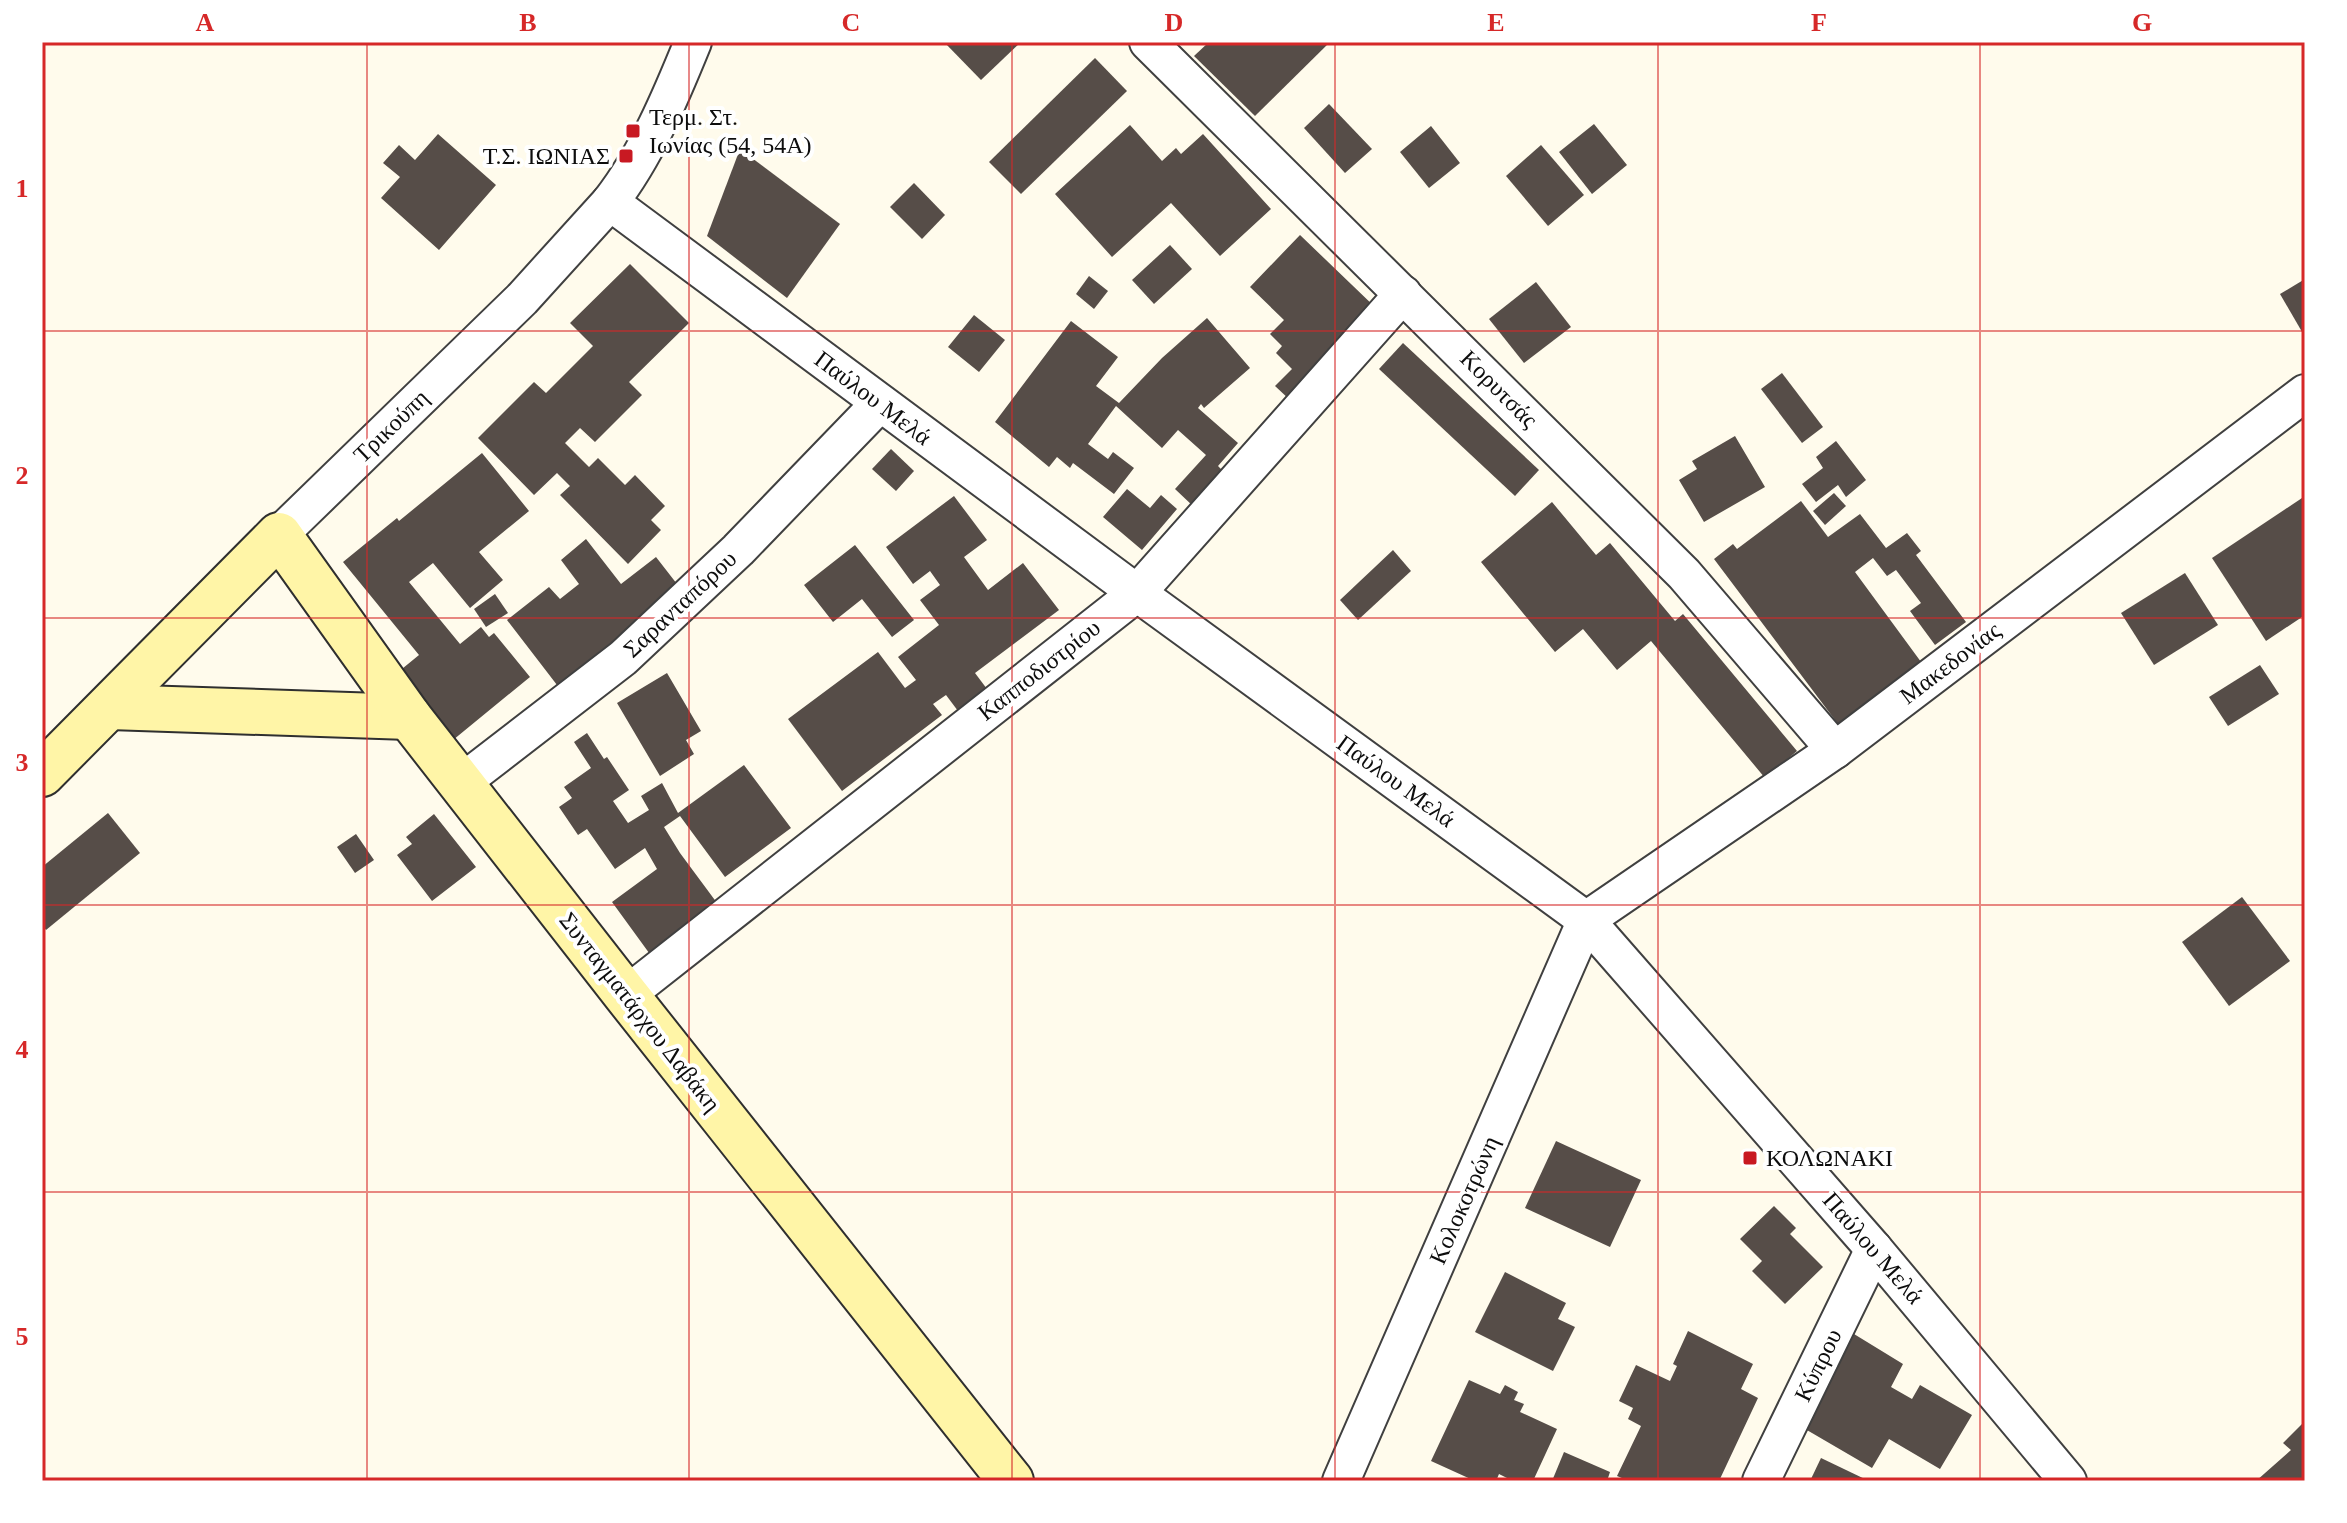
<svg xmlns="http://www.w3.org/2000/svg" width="2347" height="1523" viewBox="0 0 2347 1523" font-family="'Times New Roman',serif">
	<rect width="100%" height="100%" fill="#fffbec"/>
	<g fill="#564d48">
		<path d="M944 42H1021L981 80Z"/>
		<path d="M1209 42H1330L1255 116 1194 56Z"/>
		<path d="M1095 58 1127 91 1021 194 989 162Z"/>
		<path d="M1329 104 1372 149 1345 173 1304 128Z"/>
		<path d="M1594 124 1627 165 1592 194 1559 152Z"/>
		<path d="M1130 125 1162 161 1176 148 1181 154 1203 134 1271 209 1220 256 1171 203 1112 257 1055 194Z"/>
		<path d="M1431 126 1460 163 1429 188 1400 152Z"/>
		<path d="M438 134 496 185 439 250 381 198 400 177 383 163 399 145 415 160Z"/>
		<path d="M1541 145 1584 195 1548 226 1506 176Z"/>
		<path d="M740 149 840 224 787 298 707 236Z"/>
		<path d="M914 183 945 215 922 239 890 207Z"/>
		<path d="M1300 235 1377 309 1290 400 1275 386 1292 369 1276 353 1282 346 1270 334 1284 320 1250 287Z"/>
		<path d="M1170 245 1192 269 1154 304 1132 280Z"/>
		<path d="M630 264 689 323 629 382 642 395 595 442 580 428 565 443 589 467 598 458 625 485 635 475 665 506 651 520 661 530 628 564 560 495 570 486 557 473 534 495 478 438 534 382 546 393 593 346 570 323Z"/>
		<path d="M1089 276 1108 291 1094 309 1076 294Z"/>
		<path d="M2305 279V337L2280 294Z"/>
		<path d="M1536 282 1571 327 1524 363 1489 319Z"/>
		<path d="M974 315 1005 340 979 372 948 347Z"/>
		<path d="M1207 318 1250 368 1204 408 1201 404 1198 408 1238 443 1218 466 1224 472 1194 507 1175 489 1206 455 1178 430 1162 448 1116 406 1088 444 1108 459 1113 452 1134 468 1114 494 1073 463 1070 468 1057 457 1049 467 995 422 1071 321 1118 357 1096 386 1119 403 1162 358Z"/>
		<path d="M1403 343 1539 470 1515 496 1379 369Z"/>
		<path d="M1782 373 1823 427 1802 443 1761 389Z"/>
		<path d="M1735 436 1765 487 1704 522 1679 480 1697 469 1692 461Z"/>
		<path d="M1836 441 1866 480 1846 497 1838 485 1816 502 1802 484 1823 468 1816 457Z"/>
		<path d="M891 449 914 471 896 491 872 469Z"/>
		<path d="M482 453 529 511 479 552 503 580 470 608 433 563 409 582 460 644 481 627 489 637 494 633 530 677 453 740 397 673 419 655 343 562 397 518 399 521Z"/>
		<path d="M1127 489 1150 508 1161 495 1177 509 1142 550 1103 517Z"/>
		<path d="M1834 493 1846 506 1825 525 1813 511Z"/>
		<path d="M954 496 987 540 964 557 988 590 1023 563 1059 610 975 673 987 689 958 711 946 695 933 704 942 715 842 791 788 719 878 652 905 688 916 680 898 657 939 625 920 600 940 585 930 571 913 584 886 547Z"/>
		<path d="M2305 496V615L2266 641 2212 558Z"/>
		<path d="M1801 501 1828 537 1860 514 1886 548 1907 533 1921 551 1916 555 1966 622 1935 645 1910 611 1921 603 1896 570 1887 576 1873 558 1855 572 1924 666 1841 728 1714 559 1733 544 1737 549Z"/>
		<path d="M1552 502 1596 555 1610 543 1675 621 1683 614 1797 751 1765 778 1651 641 1617 670 1583 629 1555 652 1481 562Z"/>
		<path d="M586 539 621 584 656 557 684 593 624 640 620 636 557 685 507 620 549 587 560 599 579 584 561 560Z"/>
		<path d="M855 545 914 620 892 637 862 599 833 622 804 585Z"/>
		<path d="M1393 550 1411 571 1358 620 1340 600Z"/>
		<path d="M2185 573 2218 625 2154 665 2121 613Z"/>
		<path d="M495 594 508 613 486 627 474 609Z"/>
		<path d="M2260 665 2279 694 2228 726 2209 697Z"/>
		<path d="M667 673 701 731 686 740 694 754 660 776 617 703Z"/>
		<path d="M587 733 604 759 607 757 629 790 613 801 628 823 649 810 641 796 662 783 678 813 744 765 791 828 725 877 680 816 664 827 680 853 720 907 652 957 612 902 657 869 645 848 615 869 587 829 578 835 559 807 572 798 564 787 591 768 574 742Z"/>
		<path d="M108 813 140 853 46 930 42 925V867Z"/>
		<path d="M434 814 476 867 432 901 397 855 412 844 406 837Z"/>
		<path d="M356 834 374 860 355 873 337 847Z"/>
		<path d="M2242 897 2290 961 2229 1006 2182 942Z"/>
		<path d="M1556 1141 1641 1180 1610 1247 1525 1208Z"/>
		<path d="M1774 1206 1796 1228 1790 1234 1823 1267 1785 1304 1752 1271 1762 1261 1740 1239Z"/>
		<path d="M1505 1272 1566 1303 1558 1319 1575 1327 1553 1371 1475 1332Z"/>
		<path d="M1688 1331 1753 1364 1741 1389 1758 1398 1719 1481H1629L1617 1476 1641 1426 1628 1419 1633 1408 1619 1401 1636 1365 1670 1381 1677 1366 1673 1364Z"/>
		<path d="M1854 1334 1903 1364 1891 1387 1912 1399 1920 1385 1972 1415 1940 1469 1889 1439 1872 1468 1800 1426Z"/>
		<path d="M1469 1380 1500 1394 1505 1385 1518 1392 1514 1400 1524 1404 1520 1412 1557 1429 1533 1481H1513L1499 1474 1496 1481H1475L1431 1461Z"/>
		<path d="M2305 1421V1481H2256L2291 1450 2283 1443Z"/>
		<path d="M1564 1452 1610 1472 1607 1481H1552Z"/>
		<path d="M1821 1458 1869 1481H1810Z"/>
	</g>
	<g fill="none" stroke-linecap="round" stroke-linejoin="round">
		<defs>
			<g id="street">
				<path d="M1148 42 1684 574 1835 750"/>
				<path d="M610 202 1137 593 1586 920 1874 1249 2068 1481"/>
				<path d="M279 535 522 299 610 202C646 156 671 96 693 42"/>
				<path d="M461 783 623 658 738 550 880 403"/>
				<path d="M626 995 1137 593 1403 294"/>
				<path d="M1341 1481 1586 920 1835 750 2305 393"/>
				<path d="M1761 1481 1874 1249"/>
			</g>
			<g id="secondary">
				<path d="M110 707 409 717"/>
				<path d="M42 774 279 535 409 717 626 995 1011 1481"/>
			</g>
		</defs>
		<use href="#street" stroke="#404040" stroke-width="40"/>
		<use href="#secondary" stroke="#2f2f2f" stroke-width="48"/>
		<use href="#street" stroke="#fff" stroke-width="36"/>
		<use href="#secondary" stroke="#fff5a7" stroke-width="44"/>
	</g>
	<path fill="none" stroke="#d62828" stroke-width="2" stroke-opacity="0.55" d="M367 42V1481M689 42V1481M1012 42V1481M1335 42V1481M1658 42V1481M1980 42V1481M42 331H2305M42 618H2305M42 905H2305M42 1192H2305"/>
	<g fill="#c81922" stroke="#fff" stroke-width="3">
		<rect x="625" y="123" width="16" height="16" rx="4"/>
		<rect x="618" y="148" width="16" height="16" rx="4"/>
		<rect x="1742" y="1150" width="16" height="16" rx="4"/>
	</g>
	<g text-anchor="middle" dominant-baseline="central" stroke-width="8" stroke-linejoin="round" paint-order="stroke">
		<g font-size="24" fill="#0d0d0d" stroke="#fff" text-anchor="start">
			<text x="649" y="117">Τερμ. Στ.<tspan x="649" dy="28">Ιωνίας (54, 54Α)</tspan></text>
			<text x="610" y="156" text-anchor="end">Τ.Σ. ΙΩΝΙΑΣ</text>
			<text x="1766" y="1158">ΚΟΛΩΝΑΚΙ</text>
		</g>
		<g font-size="24" fill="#0d0d0d" stroke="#fff">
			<text transform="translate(1499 389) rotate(45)">Κορυτσάς</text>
			<text transform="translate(873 398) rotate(37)">Παύλου Μελά</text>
			<text transform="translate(391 426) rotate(-44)">Τρικούπη</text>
			<text transform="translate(680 604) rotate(-43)">Σαρανταπόρου</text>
			<text transform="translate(1950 663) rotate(-37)">Μακεδονίας</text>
			<text transform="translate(1039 670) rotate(-38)">Καπποδιστρίου</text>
			<text transform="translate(1396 781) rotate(36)">Παύλου Μελά</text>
			<text transform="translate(640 1012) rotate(52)">Συνταγματάρχου Δαβάκη</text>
			<text transform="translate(1464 1200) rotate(-66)">Κολοκοτρώνη</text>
			<text transform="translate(1873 1248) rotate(49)">Παύλου Μελά</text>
			<text transform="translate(1818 1365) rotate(-64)">Κύπρου</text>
		</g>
	</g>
	<rect width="2347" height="1523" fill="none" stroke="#ffffff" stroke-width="88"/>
	<rect x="44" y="44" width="2259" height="1435" fill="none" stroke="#d62828" stroke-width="3"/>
	<g font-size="26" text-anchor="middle" font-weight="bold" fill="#d62828">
		<text x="205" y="31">A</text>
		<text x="528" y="31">B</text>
		<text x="851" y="31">C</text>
		<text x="1174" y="31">D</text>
		<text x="1496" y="31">E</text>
		<text x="1819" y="31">F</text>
		<text x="2142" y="31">G</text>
		<text x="22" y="197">1</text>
		<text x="22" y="484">2</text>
		<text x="22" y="771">3</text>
		<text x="22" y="1058">4</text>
		<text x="22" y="1345">5</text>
	</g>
</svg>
